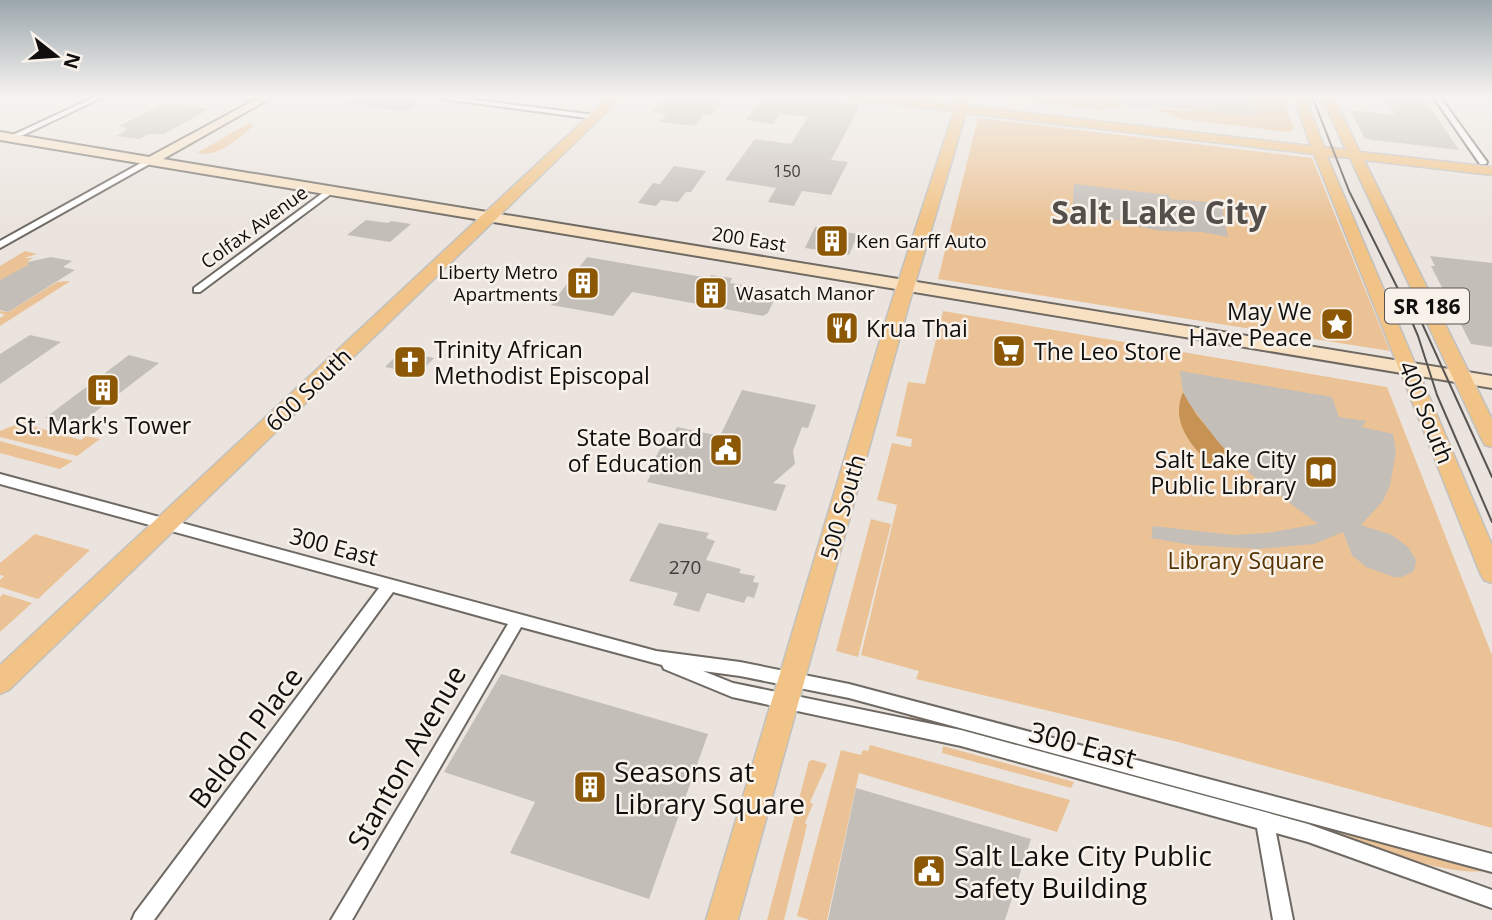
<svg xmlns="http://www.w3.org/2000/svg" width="1492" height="920" viewBox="0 0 1492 920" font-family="'Open Sans',sans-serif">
	<rect width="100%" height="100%" fill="#ebe4de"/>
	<g fill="#eac296">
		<path d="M984 96H1078L1128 105 1099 110Z"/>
		<path d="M1262 96H1287V111L1294 129 1289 132 1181 119 1153 108 1193 111V109L1257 116 1252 99Z"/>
		<path d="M978 118 1312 158 1390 351 938 279Z"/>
		<path d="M249 123 254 126C237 138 220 158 197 153Z"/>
		<path d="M25 251 37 254 24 258H33L28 261V267L0 280V266Z"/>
		<path d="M69 281V282L0 326V318L5 315 0 313V311L8 312 57 282Z"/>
		<path d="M943 311 1387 387 1492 655V828L1178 742 916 679 919 671 861 655 897 505 877 500 892 443 911 447 912 439 896 436 908 382 925 384Z"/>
		<path d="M25 421 32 422V426L81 440 86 436 100 439 77 456 0 437V431Z"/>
		<path d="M0 441 73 461 60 469 0 453Z"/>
		<path d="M871 519 891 524 858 657 836 651Z"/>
		<path d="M35 534 90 550 38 599 0 587V580L4 576 0 575V563Z"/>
		<path d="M3 594 32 603 0 632V597Z"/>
		<path d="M910 714 1163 781V785L909 719Z"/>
		<path d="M870 745 1070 800 1057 832 859 773 827 920H810L797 916 841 750 861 755 863 750 868 751Z"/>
		<path d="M943 746 1074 782 1071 788 942 753Z"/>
		<path d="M813 760 827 764 810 802 813 804 805 823 807 825 784 920H767L809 761Z"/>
		<path d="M1235 801 1487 870C1450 882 1281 819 1235 804Z"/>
	</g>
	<path fill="#c79355" d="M1183 392 1196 414 1228 453 1221 458V467L1212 466C1191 446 1170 422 1183 392Z"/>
	<g fill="#c4beb8">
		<path d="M350 96H428L405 111 349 104Z"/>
		<path d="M667 96H695L725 99 711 115 704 114 694 126 660 122 667 114 652 112Z"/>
		<path d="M764 96H791L861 104 831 160 848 162 831 195 802 191 794 206 768 202 776 188 725 180 755 139 791 144 808 117 780 114 773 124 746 120Z"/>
		<path d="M1106 96H1224L1252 99 1257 116 1156 106 1138 109 1105 100Z"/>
		<path d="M1383 96 1424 98 1459 150 1365 139 1350 110 1395 115Z"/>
		<path d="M166 103 209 109 164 134H149L139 139 116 136 127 130H123L127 128 119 126Z"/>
		<path d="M674 166 706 171 691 192H686L678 202 661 200 656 206 638 203 653 183 660 184Z"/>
		<path d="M1074 184 1169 195 1170 199 1221 203 1228 237 1202 232 1162 231 1124 224V221L1072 216Z"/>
		<path d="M366 220 388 223 391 221 411 224 390 242 347 235Z"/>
		<path d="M815 227 858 234 849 255 805 248Z"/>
		<path d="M1430 256 1492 263V347L1471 344 1431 266H1435Z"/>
		<path d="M51 257 72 261 63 267 75 270 8 312 0 310V280L28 265V262Z"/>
		<path d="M587 257 709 278 711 275 732 278 730 283 772 290 776 296 768 313 763 316 632 292 613 316 551 305Z"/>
		<path d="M30 335 61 342 0 384V354Z"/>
		<path d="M401 351 434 358 419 374 385 367Z"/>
		<path d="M129 355 159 363 78 425 45 418Z"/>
		<path d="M1180 371 1332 397 1339 417 1366 421 1362 427 1393 434 1396 451 1390 485 1383 501 1361 525 1392 535 1408 547 1416 560 1414 571 1402 577H1394L1366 567 1352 555 1343 532 1314 544 1258 549 1191 545 1151 538 1153 526 1233 535 1267 533 1318 524 1252 475 1219 443 1189 403 1183 392Z"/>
		<path d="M742 390 816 405 808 428 802 427 793 451 795 464 773 483 786 485 776 511 647 482 651 474 647 473 665 440 669 441 677 427 720 436Z"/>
		<path d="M659 523 709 533 706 538 715 541 706 560 741 569 739 573 755 576 753 582 759 583 754 598 747 596 744 603 707 593 699 612 673 605 678 593 629 581Z"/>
		<path d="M501 674 708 734 649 899 510 853 535 802 444 772Z"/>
		<path d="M856 788 1031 839 1005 920H828Z"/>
	</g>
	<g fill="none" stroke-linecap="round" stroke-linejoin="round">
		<defs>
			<g id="street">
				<path d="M97 96H105L13 140 6 138Z"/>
				<path d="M445 96 595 115 599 117 595 119 443 99V97Z"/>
				<path d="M1433 96H1439L1487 162 1486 164H1480Z"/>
				<path d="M148 159 155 161 0 248V241Z"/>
				<path d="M328 189 335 191 200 292H194V288Z"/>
				<path d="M0 474 656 651 740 662 849 684 1492 854V872L849 698 740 676 703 671 733 683 961 730 1265 812 1308 824 1492 890V908L1308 842 1276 833 1293 920H1273L1257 828 961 746 732 697 664 669 662 665 521 627 352 920H331L508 624 393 592 154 920H132L135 913 379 588 0 484Z"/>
			</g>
			<path id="secondary" d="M262 96H274L163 159 1492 376V388L0 140V132L149 157Z"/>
			<g id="primary">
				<path d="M610 96H623L9 690 0 694V665Z"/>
				<path d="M847 96H881L956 105 959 96H971L968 106 1311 146 1293 96H1305L1324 147 1346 150 1321 96H1333L1360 152 1492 167V175L1364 160 1492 419V447L1485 445 1482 440 1350 158 1327 156 1492 545V583L1484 580 1480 573 1314 154 966 113 909 304 738 920H706L891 304 954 111 853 100Z"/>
			</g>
		</defs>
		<use href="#street" stroke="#6e6963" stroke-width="4"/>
		<use href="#secondary" stroke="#6e6963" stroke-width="4"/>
		<use href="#primary" stroke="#c1c1c0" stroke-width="3"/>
		<use href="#street" fill="#fff" fill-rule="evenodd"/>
		<use href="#secondary" fill="#f8e1c2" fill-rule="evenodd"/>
		<use href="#primary" fill="#f1c386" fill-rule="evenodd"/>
		<g stroke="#585451" stroke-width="2">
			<path d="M1312 96 1349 191 1398 289 1418 336 1437 395 1492 522"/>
			<path d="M1421 321 1492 477"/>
		</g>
	</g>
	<linearGradient id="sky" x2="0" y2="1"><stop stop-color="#9ba7ad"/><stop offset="0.43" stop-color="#f6f3f0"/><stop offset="1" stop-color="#f6f3f0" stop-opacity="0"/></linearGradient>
	<rect width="1492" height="224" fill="url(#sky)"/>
	<defs>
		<symbol id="building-square" viewBox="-11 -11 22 22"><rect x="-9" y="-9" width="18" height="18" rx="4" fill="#8c5805" stroke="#f8f2eb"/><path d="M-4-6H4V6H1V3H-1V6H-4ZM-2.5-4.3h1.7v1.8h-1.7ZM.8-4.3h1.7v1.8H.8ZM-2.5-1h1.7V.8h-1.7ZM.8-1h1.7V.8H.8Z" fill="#fff"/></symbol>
		<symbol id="sight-square" viewBox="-11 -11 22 22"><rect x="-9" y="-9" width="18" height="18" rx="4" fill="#8c5805" stroke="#f8f2eb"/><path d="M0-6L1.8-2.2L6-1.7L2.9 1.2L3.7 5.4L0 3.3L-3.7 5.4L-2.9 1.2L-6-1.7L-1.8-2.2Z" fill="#fff"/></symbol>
		<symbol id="restaurant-square" viewBox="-11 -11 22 22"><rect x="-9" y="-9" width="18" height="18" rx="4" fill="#8c5805" stroke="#f8f2eb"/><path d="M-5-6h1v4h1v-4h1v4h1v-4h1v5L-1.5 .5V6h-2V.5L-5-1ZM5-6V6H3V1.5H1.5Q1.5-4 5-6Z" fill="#fff"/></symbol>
		<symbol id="supermarket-square" viewBox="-11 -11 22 22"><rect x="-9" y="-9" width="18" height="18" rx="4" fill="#8c5805" stroke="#f8f2eb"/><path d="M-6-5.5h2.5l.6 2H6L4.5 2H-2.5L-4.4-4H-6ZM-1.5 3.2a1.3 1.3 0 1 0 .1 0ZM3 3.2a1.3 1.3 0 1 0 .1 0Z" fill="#fff"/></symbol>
		<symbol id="church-square" viewBox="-11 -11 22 22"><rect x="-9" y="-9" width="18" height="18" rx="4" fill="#8c5805" stroke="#f8f2eb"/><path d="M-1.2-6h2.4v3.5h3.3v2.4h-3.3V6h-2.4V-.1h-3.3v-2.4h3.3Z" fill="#fff"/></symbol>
		<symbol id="civic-square" viewBox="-11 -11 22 22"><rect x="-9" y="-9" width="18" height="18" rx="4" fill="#8c5805" stroke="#f8f2eb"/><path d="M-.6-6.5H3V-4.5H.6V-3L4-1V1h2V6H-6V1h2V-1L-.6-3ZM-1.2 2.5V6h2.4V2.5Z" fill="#fff"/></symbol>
		<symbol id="library-square" viewBox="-11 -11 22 22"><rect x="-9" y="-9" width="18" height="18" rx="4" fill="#8c5805" stroke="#f8f2eb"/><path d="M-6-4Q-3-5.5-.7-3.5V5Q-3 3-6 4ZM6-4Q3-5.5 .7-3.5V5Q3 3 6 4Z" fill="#fff"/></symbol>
	</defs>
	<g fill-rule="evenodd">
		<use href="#building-square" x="813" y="222" width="38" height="38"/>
		<use href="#building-square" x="564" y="264" width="38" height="38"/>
		<use href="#building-square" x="692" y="274" width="38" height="38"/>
		<use href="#sight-square" x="1318" y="305" width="38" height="38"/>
		<use href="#restaurant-square" x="823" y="309" width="38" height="38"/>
		<use href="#supermarket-square" x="990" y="332" width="38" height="38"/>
		<use href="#church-square" x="391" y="343" width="38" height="38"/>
		<use href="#building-square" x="84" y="371" width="38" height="38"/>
		<use href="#civic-square" x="707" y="431" width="38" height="38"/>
		<use href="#library-square" x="1302" y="453" width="38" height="38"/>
		<use href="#building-square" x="571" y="768" width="38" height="38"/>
		<use href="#civic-square" x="910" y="852" width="38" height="38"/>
	</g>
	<g text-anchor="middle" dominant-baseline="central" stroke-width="5" stroke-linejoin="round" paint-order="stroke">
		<g font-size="16" fill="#3e3b38">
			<text x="787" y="171">150</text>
		</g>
		<g font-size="19" fill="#110f0d" stroke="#f8f2eb">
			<text transform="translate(254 227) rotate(-36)">Colfax Avenue</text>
			<text transform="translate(749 239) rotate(9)">200 East</text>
		</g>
		<g font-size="19" fill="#110f0d" stroke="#f8f2eb" text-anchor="start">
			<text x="856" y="241">Ken Garff Auto</text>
			<text x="558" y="272" text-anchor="end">Liberty Metro<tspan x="558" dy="22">Apartments</tspan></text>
			<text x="736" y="293">Wasatch Manor</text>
		</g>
		<g font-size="19" fill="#3e3b38">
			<text x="685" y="567">270</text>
		</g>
		<rect fill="#f8f2eb" stroke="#565350" stroke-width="2" x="1385" y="288.5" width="84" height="35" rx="5"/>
		<g font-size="21" font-weight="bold" fill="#110f0d">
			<text x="1427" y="306">SR 186</text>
		</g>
		<g font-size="23" fill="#110f0d" stroke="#f8f2eb" text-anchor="end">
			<text x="1312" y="311">May We<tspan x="1312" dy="26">Have Peace</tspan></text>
			<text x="866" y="328" text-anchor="start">Krua Thai</text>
			<text x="434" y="349" text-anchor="start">Trinity African<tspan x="434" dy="26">Methodist Episcopal</tspan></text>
			<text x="1034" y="351" text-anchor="start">The Leo Store</text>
			<text x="103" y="425" text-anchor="middle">St. Mark's Tower</text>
			<text x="702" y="437">State Board<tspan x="702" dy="26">of Education</tspan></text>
			<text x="1296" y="459">Salt Lake City<tspan x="1296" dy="26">Public Library</tspan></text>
		</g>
		<g font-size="23" fill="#110f0d" stroke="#f8f2eb">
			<text transform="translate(308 389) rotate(-44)">600 South</text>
			<text transform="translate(1427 412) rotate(68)">400 South</text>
			<text transform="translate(842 507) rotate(-74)">500 South</text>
			<text transform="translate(334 546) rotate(15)">300 East</text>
		</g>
		<g font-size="23" fill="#553200" stroke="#f8f2eb">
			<text x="1246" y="560">Library Square</text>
		</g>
		<g font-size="28" fill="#110f0d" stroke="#f8f2eb">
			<text transform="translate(245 737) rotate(-53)">Beldon Place</text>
			<text transform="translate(1083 744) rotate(15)">300 East</text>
			<text transform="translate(406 757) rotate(-60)">Stanton Avenue</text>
		</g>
		<g font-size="28" fill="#110f0d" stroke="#f8f2eb" text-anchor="start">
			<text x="614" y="771">Seasons at<tspan x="614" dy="32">Library Square</tspan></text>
			<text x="954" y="855">Salt Lake City Public<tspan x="954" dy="32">Safety Building</tspan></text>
		</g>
		<g font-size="32" font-weight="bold" fill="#544f4a" stroke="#f8f2eb">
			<text x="1159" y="211">Salt Lake City</text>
		</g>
	</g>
	<g transform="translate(56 56) rotate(107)" stroke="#f8f2eb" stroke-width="5" paint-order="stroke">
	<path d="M0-5L12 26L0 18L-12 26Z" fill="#110f0d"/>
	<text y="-10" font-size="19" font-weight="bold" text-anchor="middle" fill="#110f0d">N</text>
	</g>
</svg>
